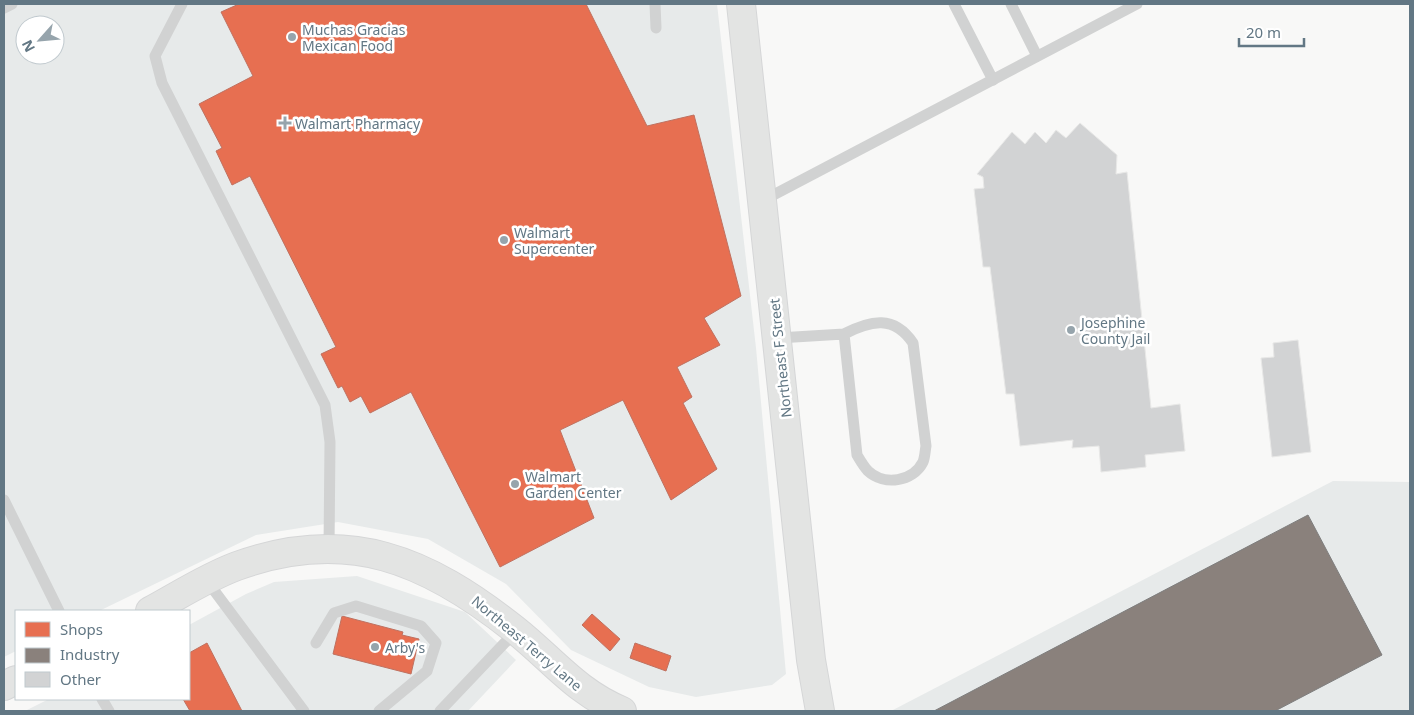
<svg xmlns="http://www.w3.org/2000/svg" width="1414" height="715" viewBox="0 0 1414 715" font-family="'Noto Sans',sans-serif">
	<rect width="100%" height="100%" fill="#f8f8f7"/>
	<g fill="#e7eaea" fill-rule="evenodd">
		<path d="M4 4H717L756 348 786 674 772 685 696 697 649 687 571 650 506 584 428 539 338 522 256 535 99 611H16V651L4 657ZM25 25H55V55H25Z"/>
		<path d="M1333 481 1410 482V711H891Z"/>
		<path d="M357 576 465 612 516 660 468 711H25L49 699H189V625L246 594 274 582Z"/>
	</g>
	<g fill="#e76f51" stroke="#bf7160">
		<path d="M239 4H586L647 126 694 115 741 296 704 318 720 345 677 367 692 397 683 403 717 469 671 500 623 400 560 430 594 518 500 567 411 392 370 413 361 396 350 402 342 386 338 388 321 354 336 347 250 176 232 185 216 151 222 148 199 104 253 76 221 12Z"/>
		<path d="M592 614 620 639 610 651 582 625Z"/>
		<path d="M342 616 403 632 402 635 419 639 411 674 333 654Z"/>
		<path d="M207 643 242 711H190L183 699H189V653Z"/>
		<path d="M635 643 671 656 666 671 630 658Z"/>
	</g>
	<path fill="#8a817c" stroke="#7e7e7e" d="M1308 515 1382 655 1275 711H934Z"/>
	<g fill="#d2d3d4" stroke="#e8e8e7">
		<path d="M1080 123 1117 155 1116 174 1127 172 1151 408 1180 404 1185 451 1145 455 1146 467 1101 472 1099 446 1072 448 1073 440 1020 446 1014 394H1006L990 267H983L974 189 984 188 983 177 977 174 1012 132 1025 144 1035 132 1046 143 1056 130 1066 138Z"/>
		<path d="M1298 340 1311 452 1272 457 1261 358 1274 357 1273 343Z"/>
	</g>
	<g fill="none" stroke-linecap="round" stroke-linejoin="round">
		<defs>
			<g id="secondary">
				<path d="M741 4 811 660 820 711"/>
				<path d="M150 611C178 596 207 577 237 566 348 526 427 560 514 629 552 659 576 692 622 711"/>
				<path d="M4 686 16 680"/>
			</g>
		</defs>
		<use href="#secondary" stroke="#d5d6d7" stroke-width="30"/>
		<g stroke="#d1d2d2" stroke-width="11">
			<path d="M182 4 155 56 162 83 325 405 330 442 329 549"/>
			<path d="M655 4 656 28"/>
			<path d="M954 4 993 80"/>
			<path d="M1011 4 1037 56"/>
			<path d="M4 8 12 4"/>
			<path d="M764 200 1137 4"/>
			<path d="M778 338 844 334 857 455C860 460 864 467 868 471 884 486 913 482 923 462 925 457 925 451 926 446L913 343C894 315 871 320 844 334"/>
			<path d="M4 500 59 611"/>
			<path d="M207 581 304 711"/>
			<path d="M316 643 334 613 356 606 421 626 436 643 427 671 379 711"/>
			<path d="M102 699 109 711"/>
			<path d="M440 711 516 631"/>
		</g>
		<use href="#secondary" stroke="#e3e4e3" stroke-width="28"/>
	</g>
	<g fill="#96a4ac" stroke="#fff" stroke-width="2">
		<circle cx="292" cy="37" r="5"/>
		<path d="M282.5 115.5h5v5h5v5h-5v5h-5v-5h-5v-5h5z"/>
		<circle cx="504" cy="240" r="5"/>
		<circle cx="1071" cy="330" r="5"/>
		<circle cx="515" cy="484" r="5"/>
		<circle cx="375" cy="647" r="5"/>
	</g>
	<g text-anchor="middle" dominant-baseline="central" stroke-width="5" stroke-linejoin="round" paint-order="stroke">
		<g font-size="14" fill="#627784" stroke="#fff" text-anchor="start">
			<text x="302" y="29">Muchas Gracias<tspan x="302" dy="16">Mexican Food</tspan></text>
			<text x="295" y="123">Walmart Pharmacy</text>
			<text x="514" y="232">Walmart<tspan x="514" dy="16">Supercenter</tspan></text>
			<text x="1081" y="322">Josephine<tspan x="1081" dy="16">County Jail</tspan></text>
			<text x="525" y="476">Walmart<tspan x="525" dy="16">Garden Center</tspan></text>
			<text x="385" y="647">Arby's</text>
		</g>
		<g font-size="14" fill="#627784" stroke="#fff">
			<text transform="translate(780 358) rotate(-96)">Northeast F Street</text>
			<text transform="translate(527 643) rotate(40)">Northeast Terry Lane</text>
		</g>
	</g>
	<rect width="1414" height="715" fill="none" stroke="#627784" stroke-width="10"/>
	<rect x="15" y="610" width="175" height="90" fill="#ffffff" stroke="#c0c9ce"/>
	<rect x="25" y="622" width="25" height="15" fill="#e76f51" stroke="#c0c9ce"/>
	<text x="60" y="635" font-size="15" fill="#627784">Shops</text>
	<rect x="25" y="648" width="25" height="15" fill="#8a817c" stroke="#c0c9ce"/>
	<text x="60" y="660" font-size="15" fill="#627784">Industry</text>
	<rect x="25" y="672" width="25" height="15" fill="#d2d3d4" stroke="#c0c9ce"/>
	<text x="60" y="685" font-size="15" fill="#627784">Other</text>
	<g transform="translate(40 40) rotate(243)"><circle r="24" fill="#ffffff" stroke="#c0c9ce"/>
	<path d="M0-4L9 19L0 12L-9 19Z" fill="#96a4ac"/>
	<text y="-8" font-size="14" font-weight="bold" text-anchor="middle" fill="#627784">N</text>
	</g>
	<path d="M1239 38v8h65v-8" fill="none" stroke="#627784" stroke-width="2.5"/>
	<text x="1246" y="38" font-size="15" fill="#627784" stroke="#ffffff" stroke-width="4" paint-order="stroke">20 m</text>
</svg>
